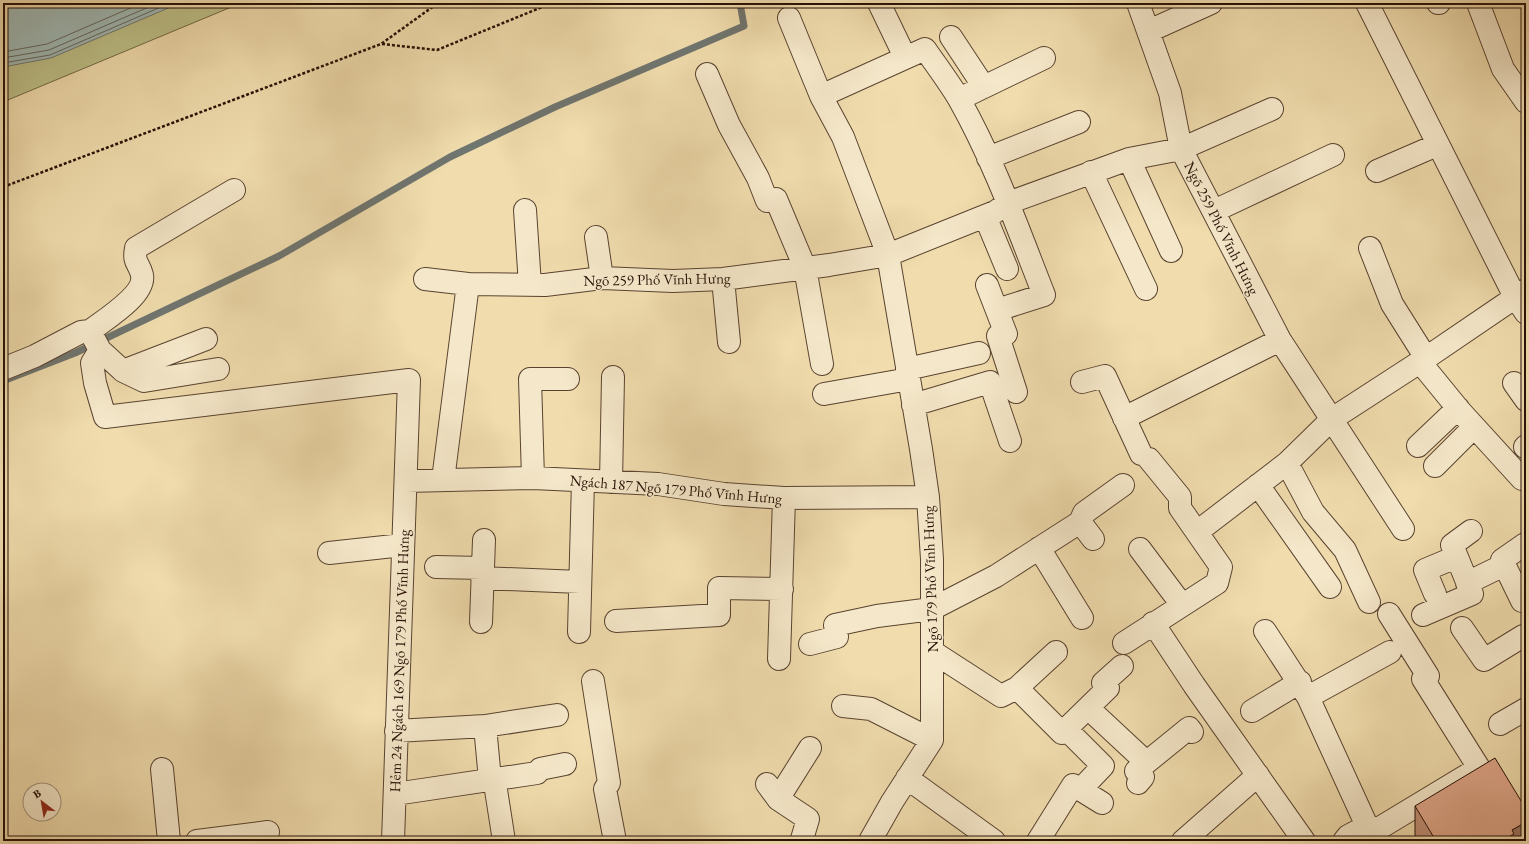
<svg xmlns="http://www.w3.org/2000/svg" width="1529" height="844" font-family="'EB Garamond',serif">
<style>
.green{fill:#bdbf87;stroke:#726846}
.water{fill:#9fb9b5;stroke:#6f756f}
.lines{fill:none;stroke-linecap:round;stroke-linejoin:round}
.shore{stroke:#63645e;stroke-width:1}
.stream{stroke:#6f756f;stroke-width:7}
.minor-casing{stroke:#594330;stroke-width:24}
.path{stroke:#271006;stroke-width:2.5;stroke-dasharray:3 2;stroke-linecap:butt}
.minor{stroke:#f5e8ca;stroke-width:22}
.wall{fill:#bf8e75;stroke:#271006}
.shaded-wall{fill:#9b745f;stroke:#271006}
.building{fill:#dea588;stroke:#271006}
.labels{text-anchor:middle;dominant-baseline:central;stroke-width:3;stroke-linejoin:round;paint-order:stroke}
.street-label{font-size:15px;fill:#271006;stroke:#f5e8ca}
</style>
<rect width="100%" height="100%" fill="#f0dcad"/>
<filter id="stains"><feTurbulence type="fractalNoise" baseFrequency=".005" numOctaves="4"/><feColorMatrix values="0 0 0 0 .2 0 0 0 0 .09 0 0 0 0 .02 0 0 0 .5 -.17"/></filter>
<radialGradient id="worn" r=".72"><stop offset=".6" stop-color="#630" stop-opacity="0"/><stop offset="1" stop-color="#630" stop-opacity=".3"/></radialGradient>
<path class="green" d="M3 3H241L3 102Z"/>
<path class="water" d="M3 3H180L51 58 3 67Z"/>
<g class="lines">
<path class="shore" d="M3 52 47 44 142 3
M3 58 49 50 158 3
M3 63 50 55 170 3"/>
<path class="stream" d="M3 381 75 353 279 256 450 157 555 107 744 26 740 3"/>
<defs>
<path id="minor" d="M879 3 905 57
M1138 3 1170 93 1181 149 1272 109
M1367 3 1515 297 1526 313
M1438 3H1439
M1478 3 1503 69 1526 102
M789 18 821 96
M1149 31 1211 3
M951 37 984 87
M707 74 729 125 758 178 767 201 776 199 805 268 822 364
M959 99 1044 58
M988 158 1079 122
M1129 159 1171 251
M1377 171 1437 145
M1091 172 1146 289
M525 210 530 285
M1214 211 1333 155
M985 216 1007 269
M596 237 602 278
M1370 248 1392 304 1426 358
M425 279 468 284 545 285 602 278 673 281 723 279 829 265 888 255 995 212 1008 203 1129 159 1181 149 1280 340 1403 529
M723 279 729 342
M987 285 1006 334 998 336 1016 392
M93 337 100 350 123 371 206 339
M100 350 92 363 95 383 105 417 409 380 393 841
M1420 362 1460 411 1522 479
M3 369 35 356 81 332 90 331C104 320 146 295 142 275 139 262 133 264 136 248L234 190
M907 369 979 353
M123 371 144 381 218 369
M1082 382 1105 376 1141 454
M1514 383 1526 400
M824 394 909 379
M913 405 990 382 1010 441
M1124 418 1280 340
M1418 446 1458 408
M1525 447 1526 446
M1287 463 1313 512 1345 550 1369 602
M1435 466 1474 427
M533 478 530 379H568
M443 480 468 284
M406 481 533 478 658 484 724 494 784 498 928 497
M611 482 613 377
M1258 485 1330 587
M1080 522 1093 539
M1197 532 1287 463 1332 419 1426 358 1526 290
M1525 544 1502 560 1522 601 1526 599
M1039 548 1082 618
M1140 549 1182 605
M329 553 403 545
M436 567 482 568
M482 578 580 582
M1467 583 1504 565
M1435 594 1425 570 1456 557
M1423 615 1472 594 1452 545 1471 531
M616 621 719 615V588L782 589
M481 622 484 540
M1153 623 1194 685 1304 841
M1462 628 1484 660 1523 636 1526 640
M1265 631 1308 697 1367 826
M579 632 583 481
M1124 643 1217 583 1221 567 1180 508V497L1149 459
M810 644 837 637 835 625 877 616 932 609 996 576 1080 522 1084 513 1123 485
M933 652 1001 696 1017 688 1062 733 1108 688 1103 683 1122 666
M779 659 784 498
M593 681 609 783 605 789 615 841
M1017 688 1056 652
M1308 697 1390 652
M843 706 871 709 932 740
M1088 708 1146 762
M1252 711 1300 682
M1500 724 1526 709
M485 726 489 769 496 790 504 841
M1066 729 1103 766 1081 789
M396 731 485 726 557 715
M162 769 169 841
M907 778 994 841
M1138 783 1143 777 1136 771 1189 728 1192 732
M767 784 778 799 808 819 802 839
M395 794 537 773 540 769 565 764
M778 799 810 748
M197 841 268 832
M870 841 892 802 932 740V559L928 497 921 449 888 255 843 137 821 96 925 49C936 65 949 82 959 99 994 161 1018 229 1044 295L997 310
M1038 841 1073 785 1102 803
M1183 841 1258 775
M1344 841 1348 836 1367 826 1378 829 1479 768 1423 679 1428 676 1389 614"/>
</defs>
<use href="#minor" class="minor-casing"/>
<path class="path" d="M382 44 437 50 552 3
M3 187 381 44 438 3"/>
<use href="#minor" class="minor"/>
</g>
<path class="wall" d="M1415 806 1526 841H1419L1415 835Z"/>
<path class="shaded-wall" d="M1526 822V841H1503V840L1512 830Z"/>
<path class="building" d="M1495 758 1526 809V822L1512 830 1514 834 1503 840 1504 841H1436L1415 806Z"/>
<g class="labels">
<g class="street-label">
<text transform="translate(1222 228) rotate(63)">Ngõ 259 Phố Vĩnh Hưng</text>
<text transform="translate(657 279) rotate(-1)">Ngõ 259 Phố Vĩnh Hưng</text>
<text transform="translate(676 489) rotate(5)">Ngách 187 Ngõ 179 Phố Vĩnh Hưng</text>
<text transform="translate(930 579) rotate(-92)">Ngõ 179 Phố Vĩnh Hưng</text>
<text transform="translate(399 661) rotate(-88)">Hẻm 24 Ngách 169 Ngõ 179 Phố Vĩnh Hưng</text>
</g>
</g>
<rect width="1529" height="844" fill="none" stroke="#f0dcad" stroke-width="16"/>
<rect x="4" y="4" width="1521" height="836" fill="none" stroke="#271006" stroke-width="2"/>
<rect x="8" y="8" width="1513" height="828" fill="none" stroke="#271006"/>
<g transform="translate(42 802) rotate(329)"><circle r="19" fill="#f5e8ca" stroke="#a3927c"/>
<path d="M0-3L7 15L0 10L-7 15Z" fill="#8f2418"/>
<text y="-6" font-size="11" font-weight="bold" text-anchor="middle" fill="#271006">B</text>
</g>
<rect width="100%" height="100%" filter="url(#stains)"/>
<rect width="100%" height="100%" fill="url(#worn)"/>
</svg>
